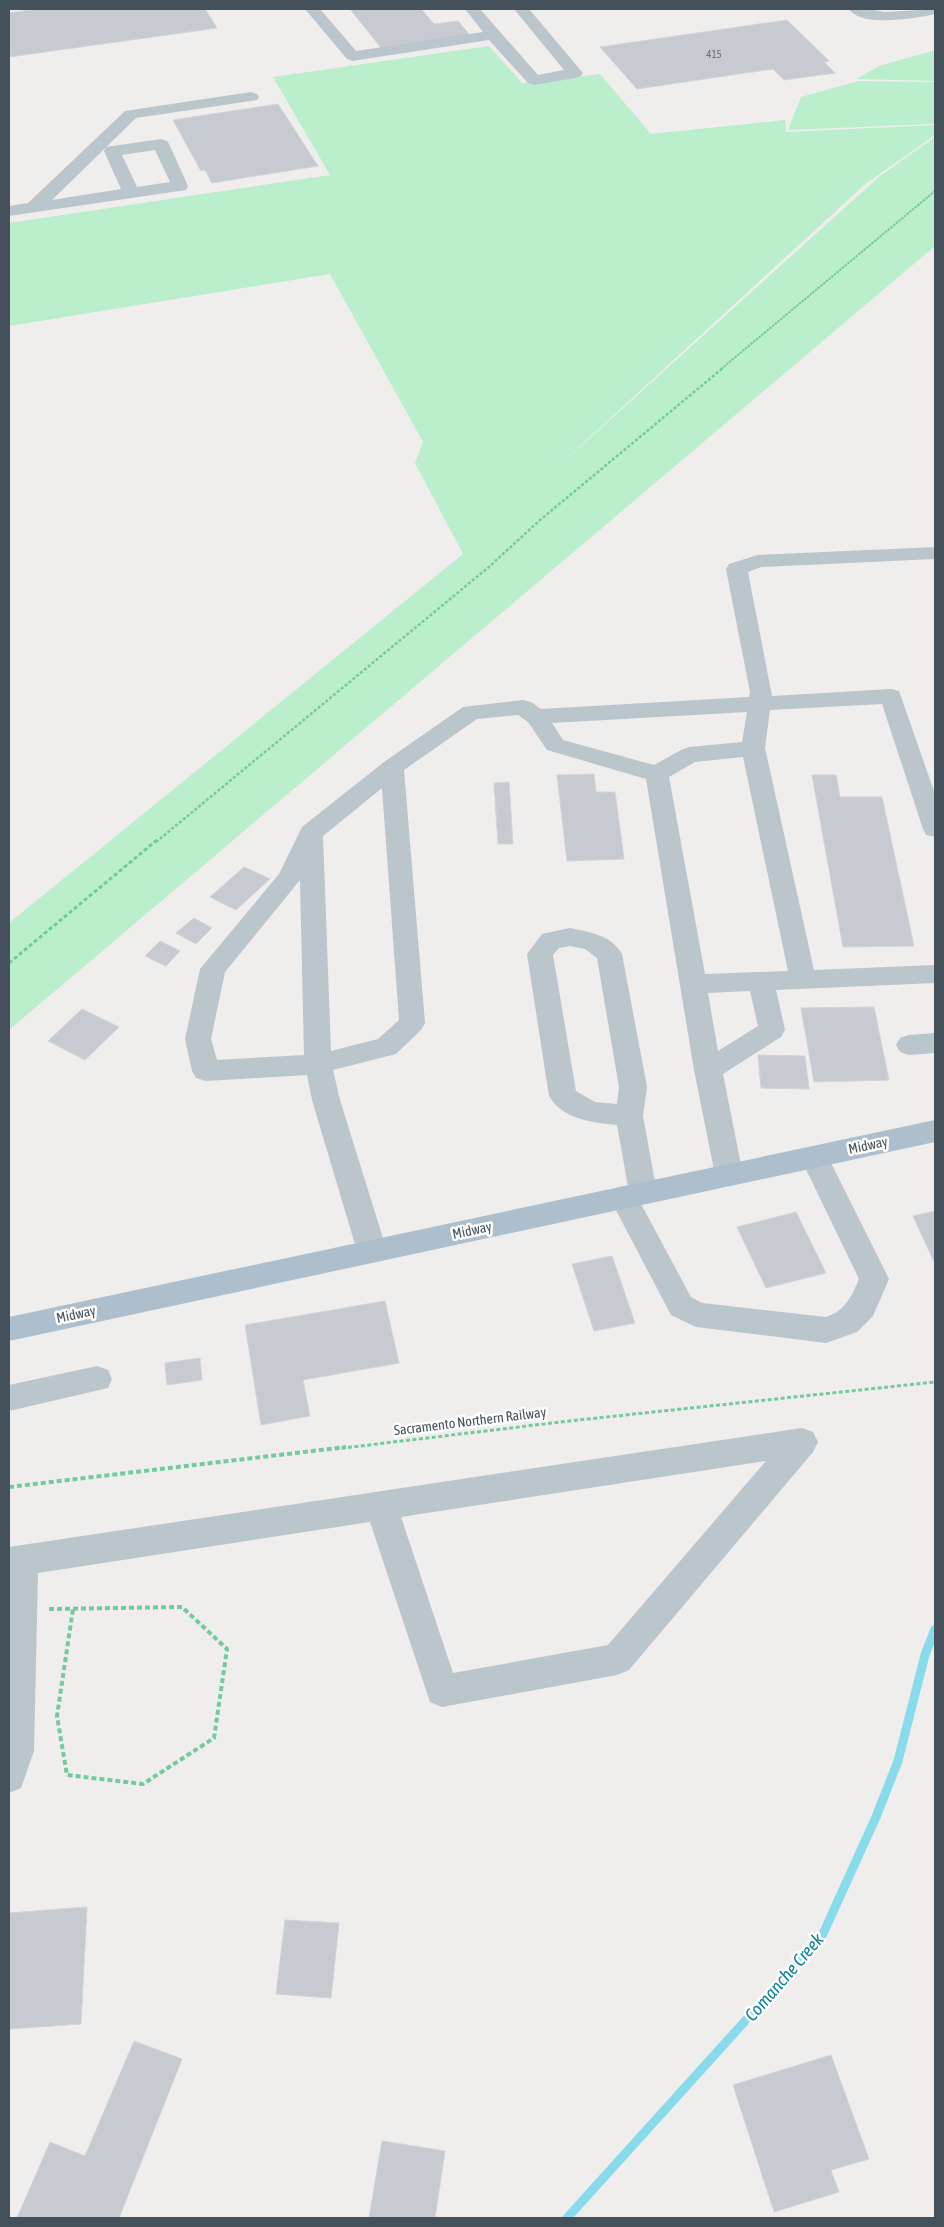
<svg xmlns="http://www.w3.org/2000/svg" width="944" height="2227" font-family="'Asap Condensed',sans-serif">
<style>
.green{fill:#bec}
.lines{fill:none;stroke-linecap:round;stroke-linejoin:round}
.stream{stroke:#88dbeb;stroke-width:9}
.building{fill:#c7cad0;stroke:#d1d4d9}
.path-far3{stroke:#73cb9b;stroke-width:2;stroke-dasharray:2.5 1;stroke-linecap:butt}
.path-far2{stroke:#73cb9b;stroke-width:2.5;stroke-dasharray:3 2;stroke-linecap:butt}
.path-far1{stroke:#73cb9b;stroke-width:3;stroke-dasharray:4 2.5;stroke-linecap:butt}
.path{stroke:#73cb9b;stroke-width:4;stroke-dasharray:5 3;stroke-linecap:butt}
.minor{fill:#bbc5cc;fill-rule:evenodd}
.major{fill:#adbecc;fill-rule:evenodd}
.labels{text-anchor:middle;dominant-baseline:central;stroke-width:5;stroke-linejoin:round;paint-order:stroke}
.number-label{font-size:11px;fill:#666f78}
.street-label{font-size:14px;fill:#45515a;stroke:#fff}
.near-water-label{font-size:18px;font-style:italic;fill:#0d8196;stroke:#fff}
</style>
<rect width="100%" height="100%" fill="#f0eded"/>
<path class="green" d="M489 46 522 83 600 74 651 134 785 120 786 132 935 125V135L864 185 540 483 880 176 935 137V246L9 1030V923L463 554 415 463 423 442 330 274 9 326V223L330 175 273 77Z
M935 50V81L856 79 879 66Z
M858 81 935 82V124L788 130 801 97Z"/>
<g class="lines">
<path class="stream" d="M567 2218 822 1936 876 1817 898 1761 925 1655 935 1629"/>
</g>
<path class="building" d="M37 9H205L217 28 9 57V13Z
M350 9H421L434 24 458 21 470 35 382 49Z
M787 20 829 61 824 62 835 73 784 80 773 69 637 89 600 47Z
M278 104 318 166 212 183 205 170 201 171 173 120Z
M594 774 596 792H615L624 859 567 861 557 775Z
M812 775H836L840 797H882L914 946 843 947Z
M509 782 513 844H498L494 783Z
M244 867 270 879 236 910 210 897Z
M194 918 212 928 196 944 176 933Z
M160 941 180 951 166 966 145 956Z
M874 1007 889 1080 814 1082 801 1008Z
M82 1009 119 1027 85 1060 48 1041Z
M758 1055 805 1056 809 1089 761 1088Z
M935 1211V1264L913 1216Z
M796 1212 826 1273 766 1288 737 1227Z
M612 1256 635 1323 594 1331 572 1264Z
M385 1301 399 1363 303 1380 310 1416 261 1425 245 1325Z
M200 1358 202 1380 167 1385 165 1363Z
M87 1907 81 2024 9 2029V1913Z
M285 1920 339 1923 331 1998 276 1994Z
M134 2041 182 2059 119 2218H17L50 2142 85 2156Z
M831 2055 869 2159 831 2170 839 2192 774 2212 733 2085Z
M382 2141 445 2151 435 2218H369Z"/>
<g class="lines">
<path class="path-far3" d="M721 369 935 191"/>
<path class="path-far2" d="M156 842 490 566 540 520 723 368"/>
<path class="path-far1" d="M9 963 157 840
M335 1449 569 1421 935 1382"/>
<path class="path" d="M9 1487 346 1447
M49 1609 182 1607 227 1649 214 1738 143 1784 67 1775 57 1716 73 1609"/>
<path class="minor" d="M305 9H320L356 51 483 32 465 9H480L538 75 564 70 514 9H529L583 73 581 76 575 78 534 85 528 83 489 40 352 61 347 59Z
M849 9H868L885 12 935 9V14C917 18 860 28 849 9Z
M251 92 257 94 259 97 257 100 136 118 52 200 121 189 104 151 106 147 161 139 167 141 169 144 188 186 186 190 9 216V206L28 203 125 111ZM155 150 170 182 137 187 122 155Z
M935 547V559L761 567 748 572 772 696 891 689 899 691 935 794V837L926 835 923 829 882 704 770 710 765 748 814 970 935 965V983L776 990 785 1030 781 1037 723 1074 743 1175 739 1183 729 1186 719 1183 715 1175 694 1070 646 779 547 750 528 722 518 715 477 719 404 770 425 1023 421 1030 396 1054 333 1070 340 1100 387 1251 382 1259 372 1263 362 1259 357 1251 312 1100 307 1075 206 1081 196 1078 192 1071 185 1039 200 969 279 874 302 827 384 762 463 707 523 700 531 702 541 709 749 697 750 692 726 569 729 564 758 555ZM747 712 742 742 689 747 681 750 654 765 563 740 552 723ZM743 757 788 971 705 974 669 777 695 762ZM382 788 399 1020 378 1039 331 1051 323 836ZM300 880 304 1055 217 1060 211 1039 225 972ZM750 991 758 1026 718 1051 708 993Z
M570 928C590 932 611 935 622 954L647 1087 643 1116 657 1193 653 1201 641 1204 691 1297 702 1303 826 1317C845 1311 852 1296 859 1279L800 1157 804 1149 814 1146 824 1149 889 1279 873 1316 857 1332 826 1343 696 1327 671 1315 609 1197 613 1189 623 1186 628 1187 617 1125C593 1123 562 1119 549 1096L527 954 542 934ZM570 946 585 949 597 958 619 1087 617 1104 595 1102 576 1091 553 955 559 948Z
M935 1033V1053L909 1055 900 1052 896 1045 900 1038 909 1035Z
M97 1366 108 1370 112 1379 108 1388 9 1411V1385Z
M802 1428 813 1432 818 1442 813 1452 629 1670 617 1675 442 1707 430 1702 370 1522 38 1573 34 1751 21 1788 9 1793V1547ZM766 1461 608 1645 453 1673 401 1517Z"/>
<path class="major" d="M935 1120V1142L9 1341V1317Z"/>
</g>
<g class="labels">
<g class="number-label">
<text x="714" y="54">415</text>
</g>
<g class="street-label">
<text transform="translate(868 1145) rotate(-12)">Midway</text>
<text transform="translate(472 1230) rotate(-12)">Midway</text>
<text transform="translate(76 1314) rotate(-12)">Midway</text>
<text transform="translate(470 1421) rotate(-7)">Sacramento Northern Railway</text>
</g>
<g class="near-water-label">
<text transform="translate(784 1977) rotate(-49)">Comanche Creek</text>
</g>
</g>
<rect width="944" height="2227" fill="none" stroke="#45515a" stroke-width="20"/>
</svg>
